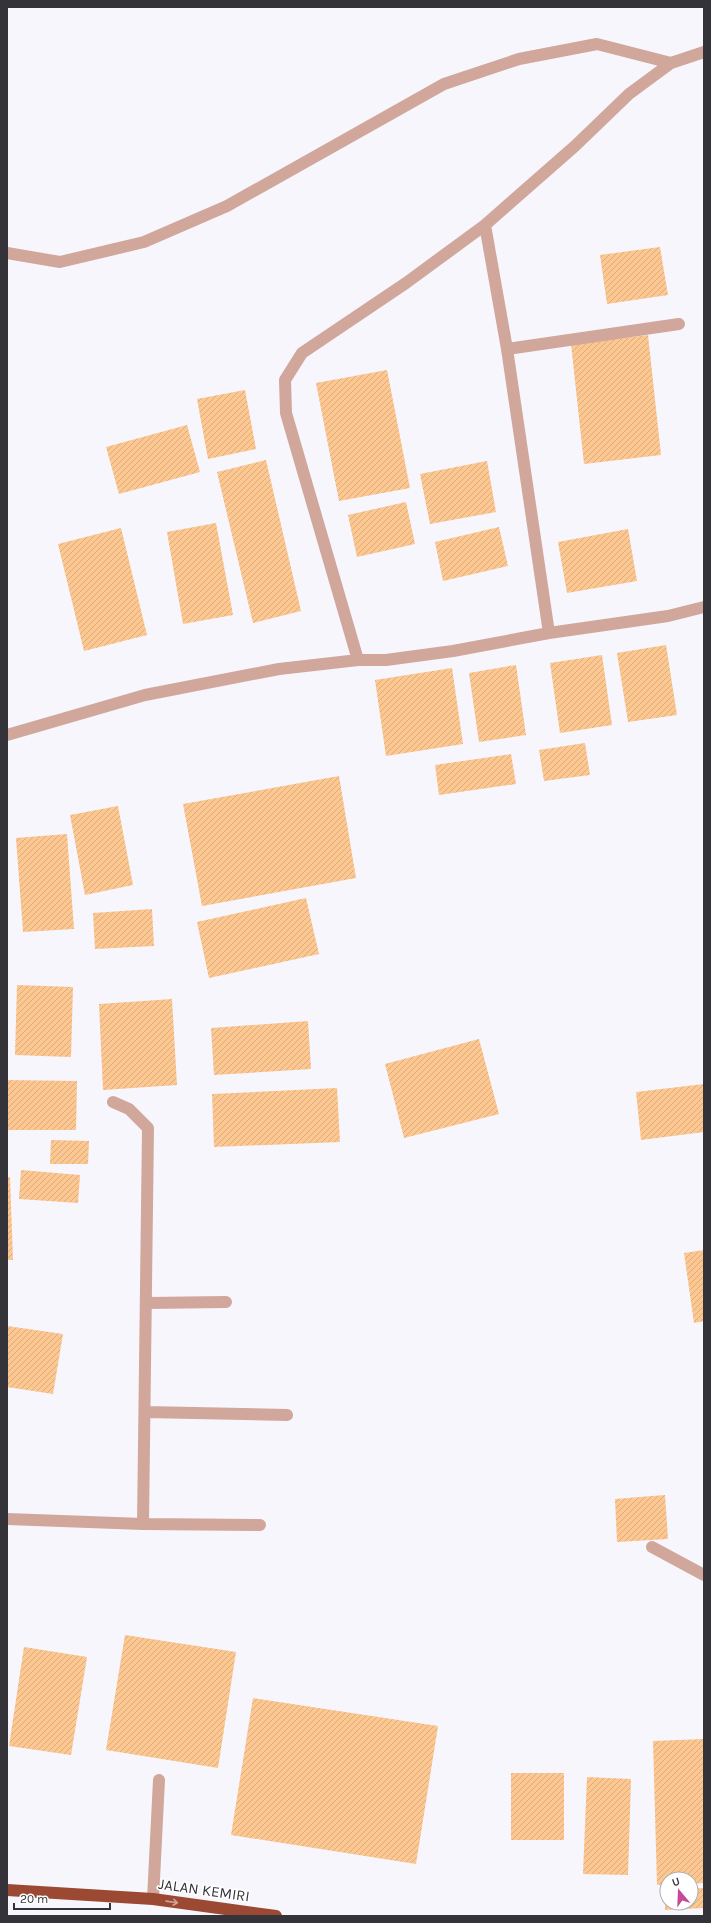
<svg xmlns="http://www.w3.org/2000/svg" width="711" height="1923" font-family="Karla,sans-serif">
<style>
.building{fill:url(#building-hatch)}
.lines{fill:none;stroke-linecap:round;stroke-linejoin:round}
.street{stroke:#d1a79c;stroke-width:12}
.highway{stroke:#9c4933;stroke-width:12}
.oneway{stroke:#cea499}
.labels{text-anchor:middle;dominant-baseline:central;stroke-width:3;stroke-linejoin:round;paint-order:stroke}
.street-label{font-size:15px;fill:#34333a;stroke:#fff}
</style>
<defs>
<pattern id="building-hatch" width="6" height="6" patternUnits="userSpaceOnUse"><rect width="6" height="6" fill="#fcc790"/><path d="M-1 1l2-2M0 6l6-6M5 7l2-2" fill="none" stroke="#d9ab7d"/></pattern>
</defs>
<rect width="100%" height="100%" fill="#f7f6fd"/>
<path class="building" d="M660 247 668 295 607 304 600 255Z
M648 335 661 455 584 464 571 344Z
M387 370 410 488 339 501 316 383Z
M245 390 256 449 208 459 197 399Z
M187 425 200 472 119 494 106 447Z
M266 460 301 611 253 623 217 472Z
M487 461 496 512 430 524 420 474Z
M406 502 415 544 357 557 348 515Z
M216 523 233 615 183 624 167 532Z
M499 527 508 566 443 581 435 542Z
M121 528 147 635 84 651 58 544Z
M628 529 637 581 567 593 558 542Z
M666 645 677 715 628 722 617 653Z
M602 655 612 725 560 733 550 663Z
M516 665 526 735 479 742 469 673Z
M452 668 463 744 386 756 375 680Z
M585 743 590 775 544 781 539 750Z
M511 754 516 784 439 795 435 765Z
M339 776 356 878 202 906 183 804Z
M118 806 133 885 85 895 70 815Z
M67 834 74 929 23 932 16 838Z
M306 898 319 954 209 978 197 922Z
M152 909 154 946 95 949 93 913Z
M17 985 73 987 71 1057 15 1055Z
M172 999 177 1085 103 1090 99 1004Z
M308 1021 311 1069 214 1075 211 1028Z
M479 1039 499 1114 404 1138 385 1064Z
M7 1080 77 1081 76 1130H7Z
M704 1084V1132L641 1140 636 1092Z
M337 1088 340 1142 214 1147 212 1094Z
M51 1140 89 1141 88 1164H50Z
M21 1170 80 1175 78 1203 19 1199Z
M7 1177H10L13 1260H7Z
M704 1250V1321L694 1323 684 1253Z
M7 1326 63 1334 53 1394 7 1387Z
M665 1495 668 1539 617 1542 615 1499Z
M125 1635 236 1652 218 1768 106 1750Z
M24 1647 87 1657 71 1755 9 1746Z
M253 1698 438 1726 416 1864 231 1835Z
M704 1739V1883L691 1884V1879H667V1884L657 1885 653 1741Z
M511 1773H564V1840H511Z
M587 1777 631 1779 628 1875 583 1874Z
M691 1888H704V1908L665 1910V1889H667V1903H691Z"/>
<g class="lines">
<path class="street" d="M485 225 507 349 549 633
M7 253 60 262 144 242 227 206 444 84 519 59 597 44 671 63
M507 349 679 324
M358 660 286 413 285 380 302 353 406 283 485 225 575 146 629 94 671 63 704 52
M7 735 145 695 279 669 358 660H386L453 651 549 633 668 616 704 607
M147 1303 226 1302
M145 1412 287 1415
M7 1519 143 1524 148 1128 129 1109 113 1102
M143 1524 260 1525
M652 1547 704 1575
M153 1899 159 1780"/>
<path class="highway" d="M7 1890 153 1899 276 1916"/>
</g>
<defs><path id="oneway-shaft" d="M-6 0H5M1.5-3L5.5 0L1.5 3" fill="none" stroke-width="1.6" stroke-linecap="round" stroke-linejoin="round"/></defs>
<use class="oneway" href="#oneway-shaft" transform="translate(172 1902) rotate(8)"/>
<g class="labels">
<g class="street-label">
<text transform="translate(204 1890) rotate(8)">JALAN KEMIRI</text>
</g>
</g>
<rect width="711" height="1923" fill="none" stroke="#34333a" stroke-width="16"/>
<g transform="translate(679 1891) rotate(341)"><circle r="19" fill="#ffffff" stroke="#aeadb0"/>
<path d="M0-3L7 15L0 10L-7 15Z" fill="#c54999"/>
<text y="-6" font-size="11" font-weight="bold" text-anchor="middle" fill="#34333a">U</text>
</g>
<path d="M14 1903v6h96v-6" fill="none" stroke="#34333a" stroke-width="2"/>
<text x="20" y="1903" font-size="12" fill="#34333a" stroke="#ffffff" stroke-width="3" paint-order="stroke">20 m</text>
</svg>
